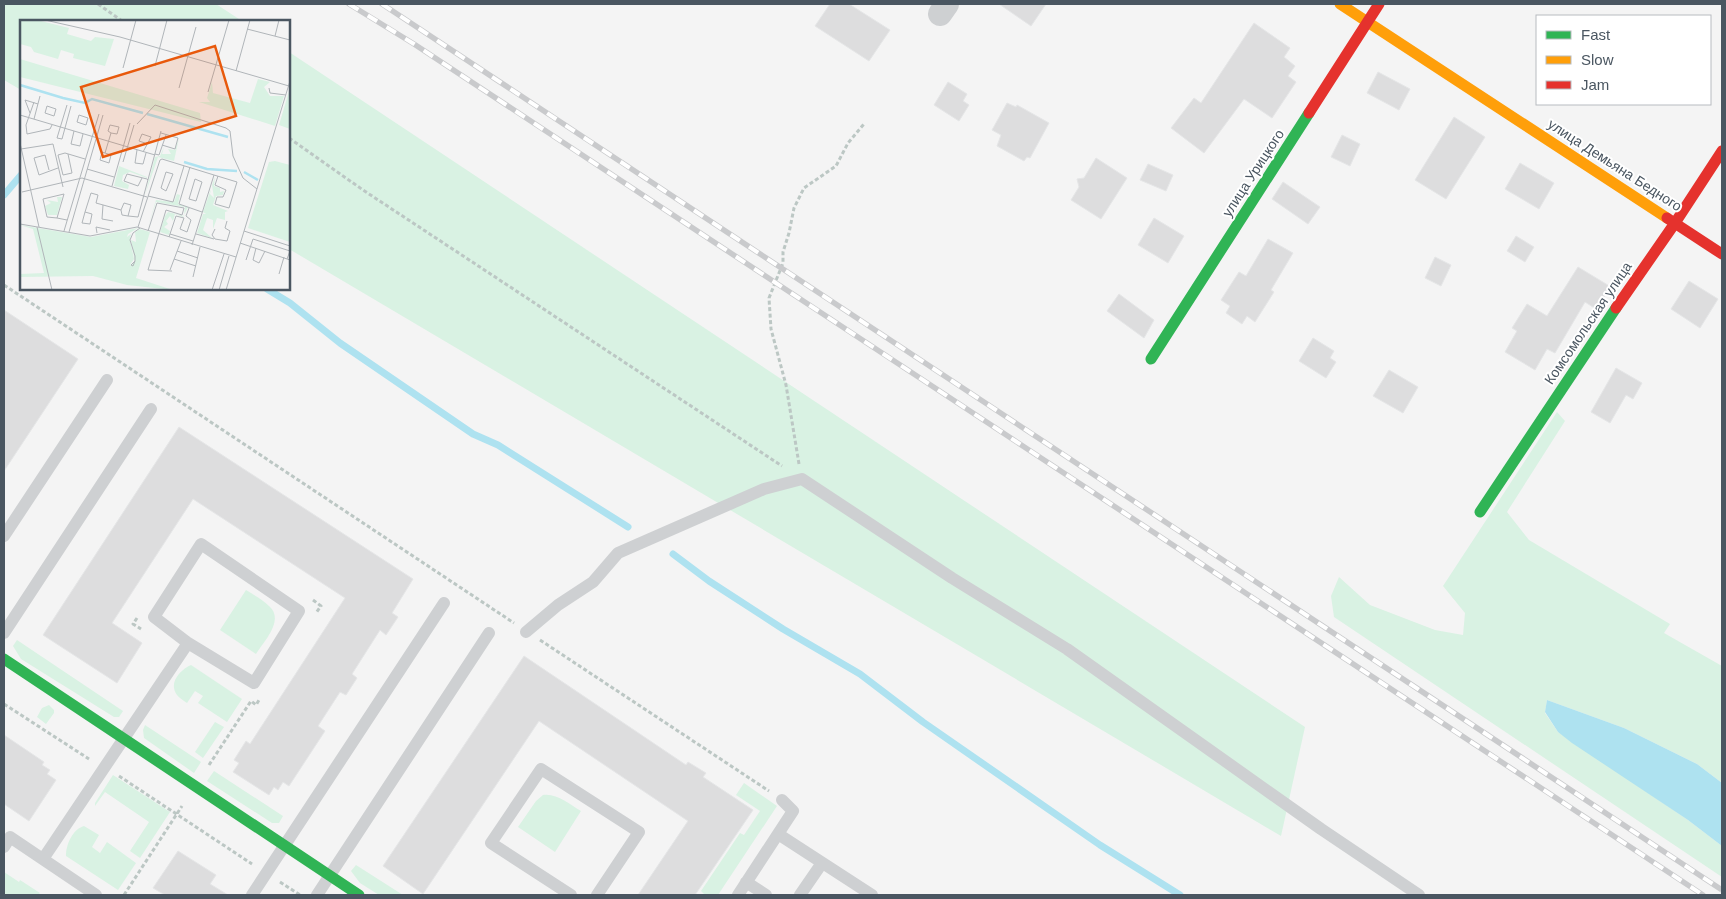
<svg xmlns="http://www.w3.org/2000/svg" width="1726" height="899" font-family="Helvetica,sans-serif">
<style>
.green{fill:#d9f2e3}
.water{fill:#aee2f0}
.lines{fill:none;stroke-linecap:round;stroke-linejoin:round}
.stream{stroke:#aee2f0;stroke-width:7}
.building{fill:#ddddde;stroke:#e5e6e7}
.path{stroke:#bcc7c4;stroke-width:3;stroke-dasharray:4 2.5;stroke-linecap:butt}
.lane{stroke:#ced0d2;stroke-width:12}
.street{stroke:#ced0d2;stroke-width:24}
.fast{stroke:#30b455;stroke-width:11}
.slow{stroke:#ff9f0a;stroke-width:11}
.jam{stroke:#e5322d;stroke-width:11}
.rail-casing{stroke:#c9cacc;stroke-width:5.5}
.rail{stroke:#fff;stroke-width:4;stroke-dasharray:11;stroke-linecap:butt}
.labels{text-anchor:middle;dominant-baseline:central;stroke-width:4;stroke-linejoin:round;paint-order:stroke}
.street-label{font-size:14px;fill:#4a5661;stroke:#fff}
.inset-river{fill:none;stroke:#aee2f0;stroke-width:2.5}
.inset-road{fill:none;stroke:#b0b5b9;stroke-width:1}
.view{fill:#e8590c;fill-opacity:0.15;stroke:#e8590c;stroke-width:2.5}
.inset-edge{fill:none;stroke:#4a5661;stroke-width:2.5}
</style>
<rect width="100%" height="100%" fill="#f4f4f4"/>
<path class="green" d="M4 4H216L242 21H21V90L4 80Z
M289 52 1305 727 1281 836 289 249Z
M1557 412 1565 421 1507 512 1529 540 1670 624 1664 633 1722 666V783L1697 764 1624 728 1547 700 1545 713 1558 732 1688 820 1722 846V877L1334 617 1331 596 1339 577 1370 605 1435 630 1463 635 1465 613 1443 586Z
M246 590C254 595 263 600 269 606 285 620 264 641 256 654L220 630Z
M17 640 123 711 119 717H114L21 659 13 646Z
M191 665 242 699 227 722 198 703 203 696 195 691 187 703C183 700 179 698 177 695 168 683 180 670 191 665Z
M49 705 54 710V713L46 724 37 717 42 708Z
M215 722 224 727 203 758 195 752Z
M145 725 201 762 194 773 144 738 143 730Z
M214 771 283 816 279 823H272L207 781Z
M113 775 170 812 140 858 130 851 149 822 105 792 95 806V803Z
M744 783 777 806 718 895H705L701 891 740 833 744 835 760 811 736 795Z
M543 795C557 793 569 804 581 811L555 852 518 827 536 801Z
M84 826 99 835 92 847 100 853 107 842 136 863 118 890 66 856C66 844 73 829 84 826Z
M356 865 403 895H379L360 883 351 871Z
M4 872 19 882 20 880 40 893 38 895H4Z"/>
<path class="water" d="M1547 700 1624 728 1697 764 1722 783V846L1688 820 1572 743 1558 732 1545 712Z"/>
<g class="lines">
<path class="stream" d="M4 195 21 175
M267 289 290 303 340 343 473 434 498 445 628 527
M673 554 709 581 783 629 860 674 923 722 1100 845 1180 895"/>
</g>
<path class="building" d="M830 4H849L890 30 869 61 815 26Z
M999 4H1046L1031 26Z
M1254 23 1290 48 1284 57 1295 66 1288 76 1296 82 1272 118 1244 99 1204 153 1171 128 1194 98 1201 103Z
M1378 72 1410 89 1399 110 1367 93Z
M948 82 967 94 963 101 969 105 959 121 934 105Z
M1007 103 1016 107 1017 105 1049 123 1030 158 1027 157 1024 161 997 146 1001 135 992 130Z
M1454 117 1485 137 1446 199 1415 180Z
M1342 135 1360 144 1350 166 1331 157Z
M1096 158 1127 178 1101 219 1071 200 1079 187 1077 179 1084 178Z
M1520 163 1554 183 1539 209 1505 189Z
M1148 164 1173 175 1166 191 1140 180Z
M1283 182 1320 207 1308 224 1272 199Z
M1154 218 1184 236 1168 263 1138 245Z
M1516 236 1534 247 1525 262 1507 251Z
M1268 239 1293 253 1271 290 1274 292 1255 322 1247 316 1242 324 1226 313 1230 306 1221 300 1239 272 1246 276Z
M1435 257 1451 265 1441 286 1425 278Z
M1578 267 1611 287 1596 309 1585 302 1555 353 1547 349 1535 370 1505 352 1517 331 1512 328 1527 304 1547 316Z
M1689 281 1718 299 1700 328 1671 309Z
M1119 294 1154 320 1144 338 1107 311Z
M4 310 78 359 4 471Z
M1313 338 1334 351 1330 358 1336 362 1326 378 1299 361Z
M1616 368 1642 383 1633 399 1626 395 1610 423 1591 412Z
M1389 370 1418 387 1403 413 1373 396Z
M179 427 413 579 392 613 398 617 386 635 380 630 352 674 357 678 346 695 340 692 318 726 325 731 289 786 283 782 278 790 274 787 269 795 233 772 239 763 234 760 246 741 250 744 345 598 193 499 112 623 142 643 117 683 43 635Z
M524 656 686 765 688 762 706 773 703 777 753 810 695 895H638L688 821 539 721 423 894 383 866Z
M4 735 44 762 42 765 50 770 47 774 56 780 29 821 4 804Z
M178 851 216 875 210 884 228 895H165L153 888Z"/>
<g class="lines">
<path class="path" d="M98 4 122 21
M289 138 363 190 782 466
M4 285 514 623
M799 464 786 385 771 329 769 298 783 263V252L789 233 794 208 804 188 836 166 848 143 864 124
M313 600 321 606 316 613
M137 618 133 624 141 629
M540 640 769 791
M4 704 89 759
M209 765 251 701 256 705 259 700
M119 776 252 864
M280 882 300 895
M124 895 182 806"/>
<path class="lane" d="M4 536 107 380
M526 632 558 605 593 582 618 553 764 489 802 479 952 578 1067 649 1321 829 1419 895
M4 633 151 409
M778 834 872 895
M4 847 10 837 96 895
M43 859 188 643 154 617 201 544 299 611 254 683 188 643
M746 882 766 895
M252 895 444 603
M317 895 489 633
M571 895 491 843 541 769 639 832 597 895
M738 895 793 811 782 800
M800 895 822 863"/>
<path class="street" d="M940 14 947 4"/>
<path class="fast" d="M1151 359 1309 113
M1480 512 1616 308
M4 659 359 895"/>
<path class="slow" d="M1340 4 1667 218"/>
<path class="jam" d="M1309 113 1379 4
M1667 218 1722 254
M1616 308 1675 223 1722 151"/>
<defs>
<path id="rail" d="M349 4 414 44 1703 895
M382 4 1722 890"/>
</defs>
<use href="#rail" class="rail-casing"/>
<use href="#rail" class="rail"/>
</g>
<g class="labels">
<g class="street-label">
<text transform="translate(1615 165) rotate(33)">улица Демьяна Бедного</text>
<text transform="translate(1253 173) rotate(-57)">улица Урицкого</text>
<text transform="translate(1588 323) rotate(-56)">Комсомольская улица</text>
</g>
</g>
<g transform="translate(20 20)">
<rect width="270" height="270" fill="#f4f4f4"/>
<path d="M0 0H17L49 8 47 14 71 21 75 17 94 19 85 46 53 38 54 34 41 30 38 39 14 32 11 27 0 24ZM0 39 180 93 181 102 0 57ZM238 59 250 62 244 67 250 76H264L255 106 179 82H190L187 78 192 62 193 73 230 83ZM270 68V109L259 105ZM159 118 154 141 138 137 125 175 135 137 140 136 144 127 142 134H151L148 129 155 130ZM255 141 270 145V222L228 208 249 142ZM99 146 127 157V158L110 152 103 155 102 161 109 165 108 169 94 166ZM195 157 194 166 200 168V172L204 171 203 175 196 176 193 185 208 191 205 192V200L197 198 193 209V200L187 198 183 210 192 218 177 213 183 194H186L183 192 191 169 190 174 194 178 192 165ZM157 174 160 175 158 184 168 187 163 197 155 194 153 201 150 196 146 201 148 204 144 207 150 211 149 215 140 212 145 196 148 192 164 196 165 187 136 182 128 207 136 180 154 182ZM37 177H42L37 195H28L25 186 31 183 27 180 38 182ZM0 205 71 217 118 208 108 214 107 217 111 214 110 220 114 239 110 245 115 242 111 220 116 222 115 212 120 209 130 212 116 258 153 270 107 265 73 256 0 257V254L24 253 13 209Z" fill="#d9f2e3"/>
<path class="inset-river" d="M0 65 43 78 65 83 72 79 123 93M127 94 208 117M164 142 187 149 217 151M224 152 238 160"/>
<path class="inset-road" d="M25 0 100 17 269 66M227 9 270 20M255 16 259 0M135 46 147 0M103 48 116 0M216 51 230 0M159 68 176 7M249 68 250 73 266 75M188 72 209 0M14 82 6 105 7 114 30 109 32 105M47 85 37 118 42 119 51 86M27 86 36 89 34 96 25 93ZM10 93 5 80 18 84M0 95 135 135M59 95 68 98 66 105 57 102ZM14 99 20 76M117 104 135 85 206 108 210 111 213 136 223 158 237 169M54 111 51 124 60 126 63 114M141 113 158 118 155 129 142 125M0 123 19 207M1 129 33 124 43 167M117 130 115 143 123 144 126 133M123 132 131 117 122 114 119 121 125 123M85 133 82 132 80 140 89 143 91 135 85 133 91 113 88 111 90 105 99 107 97 114 91 113M135 134 139 135 146 115M38 135 43 155 52 153 48 134M38 135 45 133 65 139M103 142 114 105M170 147 159 184 182 192M67 149 94 157M29 150 25 135 14 138 19 155 38 148M146 152 153 154 146 171 141 168ZM122 158 118 166 104 161 107 154 127 159 128 160M175 159 182 162 176 181 169 179ZM92 166 110 103M2 172 62 158 127 177M128 176 153 182 164 146M83 185 82 199 93 201M65 192 62 203 70 204 72 194 65 192 71 173 78 175 76 183 94 188 101 190 104 183 111 185 108 196 102 195 101 190M108 196 118 197 141 111M37 198 27 197 23 179 44 174 37 198 47 200M0 204 70 216 117 207 216 237M17 207 32 270M118 207 140 140 142 139 194 155 217 162 209 188 195 184 197 177H203L206 170 195 165 198 156M195 209 192 215 195 219 207 221 210 211 205 208 207 201M44 211 79 94M128 211 137 183 164 188 162 195 146 190 128 250 152 251M224 211 270 226M49 212 83 95M77 213 76 207 90 210M150 214 173 221M176 214 194 219M149 217 156 196 164 198 160 209 167 212 171 200 166 196 169 188M220 223 270 240M172 225 194 155M236 228 233 240 239 243 245 231M157 231 178 238M154 239 176 246M226 240 233 219 270 231 267 239M115 241 111 245 113 246 115 241V236L110 220 113 213 120 208M150 250 161 221M259 254 264 237M173 257 180 227M192 270 204 234M199 270 209 236M206 270 270 61"/>
<path class="view" d="M195 26 216 96 83 137 61 67Z"/>
<rect width="270" height="270" class="inset-edge"/>
</g>
<rect width="1726" height="899" fill="none" stroke="#4a5661" stroke-width="10"/>
<rect x="1536" y="15" width="175" height="90" fill="#ffffff" stroke="#b7bbc0"/>
<rect x="1546" y="31" width="25" height="8" fill="#30b455" stroke="#b7bbc0"/>
<text x="1581" y="40" font-size="15" fill="#4a5661">Fast</text>
<rect x="1546" y="56" width="25" height="8" fill="#ff9f0a" stroke="#b7bbc0"/>
<text x="1581" y="65" font-size="15" fill="#4a5661">Slow</text>
<rect x="1546" y="81" width="25" height="8" fill="#e5322d" stroke="#b7bbc0"/>
<text x="1581" y="90" font-size="15" fill="#4a5661">Jam</text>
</svg>
